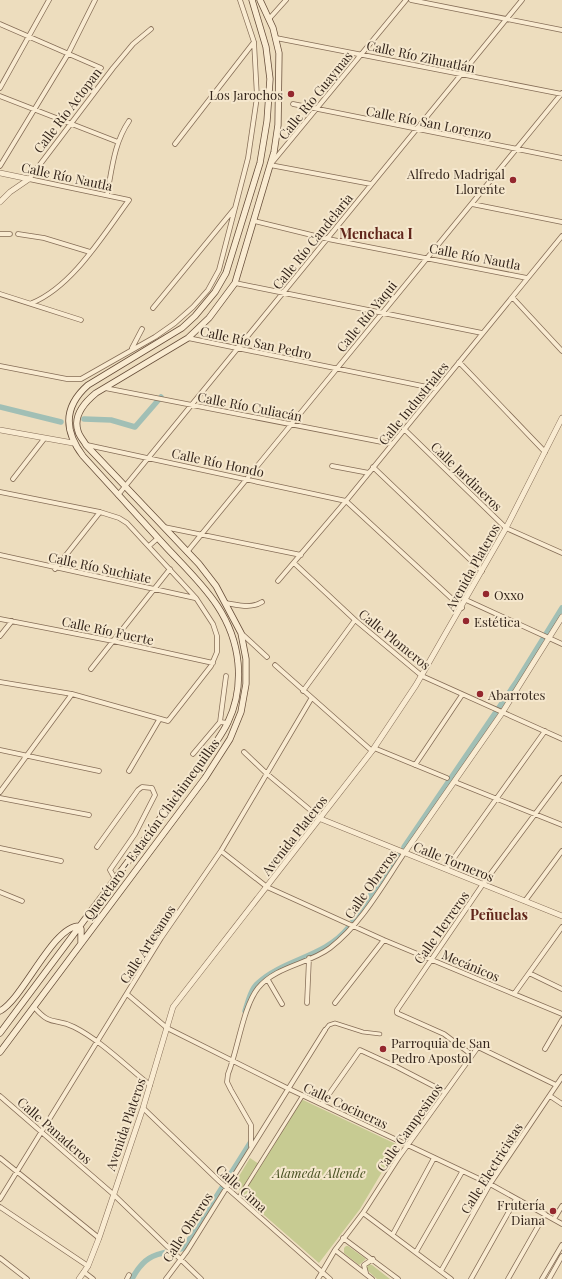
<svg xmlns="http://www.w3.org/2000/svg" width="562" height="1279" font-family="'Playfair Display',serif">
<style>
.green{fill:#c7cb92}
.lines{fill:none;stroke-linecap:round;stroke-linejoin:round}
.canal{stroke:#a1bfb5;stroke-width:5.5}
.pedestrian-casing{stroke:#856d57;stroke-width:4.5}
.minor-casing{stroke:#856d57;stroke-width:5.5}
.tertiary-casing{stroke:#856d57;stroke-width:6}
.secondary-casing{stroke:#674e3a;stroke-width:7}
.pedestrian{stroke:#f9ebd1;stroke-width:3}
.minor{stroke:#f9ebd1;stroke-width:4}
.tertiary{stroke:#f9ebd1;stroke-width:5}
.secondary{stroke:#f9ebd1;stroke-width:5.5}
.poi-dot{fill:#94272e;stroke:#f5e7cd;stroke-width:1.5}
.labels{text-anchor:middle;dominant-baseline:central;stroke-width:4;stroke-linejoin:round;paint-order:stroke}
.street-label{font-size:13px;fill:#35261c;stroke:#f5e7cd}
.poi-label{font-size:13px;fill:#35261c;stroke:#f5e7cd;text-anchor:start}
.park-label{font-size:13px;font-style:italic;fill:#485122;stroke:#f5e7cd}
.neighbourhood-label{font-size:14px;font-weight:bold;fill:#61261b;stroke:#f5e7cd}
</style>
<rect width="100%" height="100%" fill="#edddbe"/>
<path class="green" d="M301 1099 398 1145 360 1209 319 1263 241 1195 242 1192 233 1186 250 1158 259 1164Z
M346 1246H348L366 1259 359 1265 344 1253V1248Z
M369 1264 372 1265 390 1279H377L366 1269V1265Z"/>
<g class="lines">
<path class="canal" d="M0 407 61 422
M84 419 111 420 135 427 161 397
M404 847 517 681 562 608
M353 920 398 856
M245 1011C248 1002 251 989 258 983 284 959 325 957 348 928
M132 1279C146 1252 158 1255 184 1248L252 1140"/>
<defs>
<path id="pedestrian" d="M325 1030 329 1025 335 1023 363 1032 380 1034
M239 1197 303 1095"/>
<path id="minor" d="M411 0 562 30
M269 19 286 0
M0 24 101 68
M276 38 562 94
M0 88 49 0
M0 96 118 142
M293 104 562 158
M175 144 254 42
M0 166 68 54 95 0
M371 184 270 165 406 0
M107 195C112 169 114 143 129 121
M472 204 562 222
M254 221 328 239 527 278
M0 234H10
M18 234 44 238 90 252
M235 283 482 333
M0 294 81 320
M513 298 562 351
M32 303C73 286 103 235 129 200L29 179 113 68 133 44 151 29
M153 308 235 208
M188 338 437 389
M132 348 142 329
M459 362 545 452
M0 366 67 379H81L155 337 175 323 193 307 208 290 219 270 248 158 257 97 254 42 240 0
M105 388 392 444
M404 429 506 528 562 553
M87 445 346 501
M332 466 369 473
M373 467 482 571
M13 479 44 439
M0 492 100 512 119 518 127 523 196 598 213 624 217 636V652L211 666 168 721 72 694 0 682
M118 495 522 0
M346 501 462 608
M164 527 301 555
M149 546 158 538
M187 552 562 93
M0 555 195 598
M294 563 355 620 422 676 562 739
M55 569 100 512
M278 581 346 501 562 236
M466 600 562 644
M226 603C238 605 251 609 262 602
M0 619 113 641 213 663
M241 633 267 657
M0 636 12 621
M275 665 372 751
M91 669 170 569
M226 676 220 722 228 723
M303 691 355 620
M374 748 447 778
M0 750 99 771
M244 752 266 773 321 819
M193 754 220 722
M415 765 462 695
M129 771 159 720
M455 782 562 825
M0 792 72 694
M0 798 89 815
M97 847 138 790 142 787 152 788 155 795 135 834 110 870 115 879
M0 848 61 861
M221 851 267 887 384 940 562 1014
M446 869 545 731
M0 892 22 901
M525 901 562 851
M529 973 562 989
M268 980 282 1004
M127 994 167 1028 287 1088 490 1184 562 1224
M514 994 562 927
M307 1003 309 958
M335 1003 384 940
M34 1007C52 1028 55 1017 74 1027 100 1040 126 1066 150 1085
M545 1049 562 1020
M472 1055 444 1034 399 1014 397 1013V1010L483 884 562 778
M0 1096 113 1194 201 1279
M550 1096 562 1104
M322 1104 360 1050 397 1067 445 1092
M143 1108 219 1181 330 1279
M251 1146V1125L231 1090 227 1082 228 1074C238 1049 243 1007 258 988 276 966 309 964 330 948 362 923 382 886 405 852
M0 1158 99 1238
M0 1199 161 938 221 851 311 699
M0 1207 88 1266
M363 1213 451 1279
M554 1219 562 1206
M393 1234 434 1158
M343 1238 398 1279
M335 1250 372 1279
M416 1252 462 1172
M0 1258 27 1279
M441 1271 490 1184 562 1077
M84 1272 93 1279
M366 1273 364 1265 373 1259
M127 1279 129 1275
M166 1279 187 1251 325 1030
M318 1279 335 1250 363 1213 399 1157 478 1047 556 1085
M471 1279 516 1199
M508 1279 545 1214
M542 1279 562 1245
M549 1279 562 1256"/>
<path id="tertiary" d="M0 173 29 179
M0 202 10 192 29 179
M0 430 73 443
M321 819 562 916
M405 852 502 713 562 617
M79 1279 88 1266 99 1238 143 1108 173 1007 372 751 416 685 506 528 562 418"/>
<path id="secondary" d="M79 926 81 929V943
M0 1011C23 999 53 926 79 926
M0 1033 209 753C215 743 223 733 228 722 237 703 240 684 238 663 233 612 200 583 167 548 139 517 111 487 83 456 64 431 63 407 88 385L182 328 195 316 215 292 226 273 260 163 267 121 270 79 266 47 252 0
M0 1052 205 778 230 739 241 712 246 684V659L241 633 216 586 199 564 86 445C84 441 79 436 78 431 73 416 85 402 96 393L188 338 209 318 235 283 274 152 278 125 279 53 273 28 260 0"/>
</defs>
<use href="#pedestrian" class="pedestrian-casing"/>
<use href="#minor" class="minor-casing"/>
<use href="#tertiary" class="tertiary-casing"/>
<use href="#secondary" class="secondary-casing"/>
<use href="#pedestrian" class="pedestrian"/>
<use href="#minor" class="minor"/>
<use href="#tertiary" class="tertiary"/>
<use href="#secondary" class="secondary"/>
</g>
<g class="poi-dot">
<circle cx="291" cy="94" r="4"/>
<circle cx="513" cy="180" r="4"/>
<circle cx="486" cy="594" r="4"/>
<circle cx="466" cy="621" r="4"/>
<circle cx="480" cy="694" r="4"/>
<circle cx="383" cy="1049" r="4"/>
<circle cx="553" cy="1211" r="4"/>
</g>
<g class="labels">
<g class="street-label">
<text transform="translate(421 56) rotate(12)">Calle Río Zihuatlán</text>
<text transform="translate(315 95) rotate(-51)">Calle Río Guaymas</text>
<text transform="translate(67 110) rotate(-53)">Calle Río Actopan</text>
<text transform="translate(429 122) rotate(11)">Calle Río San Lorenzo</text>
<text transform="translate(67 176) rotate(12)">Calle Río Nautla</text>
<text transform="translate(312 241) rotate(-51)">Calle Río Candelaria</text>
<text transform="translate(475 256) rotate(11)">Calle Río Nautla</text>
<text transform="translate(366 316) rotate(-51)">Calle Río Yaqui</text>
<text transform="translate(256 342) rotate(12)">Calle Río San Pedro</text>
<text transform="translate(413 403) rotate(-51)">Calle Industriales</text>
<text transform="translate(250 406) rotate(11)">Calle Río Culiacán</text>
<text transform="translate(218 462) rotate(12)">Calle Río Hondo</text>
<text transform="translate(467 476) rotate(44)">Calle Jardineros</text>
<text transform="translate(100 567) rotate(12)">Calle Río Suchiate</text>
<text transform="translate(472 567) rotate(-61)">Avenida Plateros</text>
<text transform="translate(108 630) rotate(12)">Calle Río Fuerte</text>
<text transform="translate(395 639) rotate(39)">Calle Plomeros</text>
<text transform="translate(151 829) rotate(-54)">Querétaro - Estación Chichimequillas</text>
<text transform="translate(294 835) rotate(-52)">Avenida Plateros</text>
<text transform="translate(454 861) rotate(22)">Calle Torneros</text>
<text transform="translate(370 884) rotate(-55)">Calle Obreros</text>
<text transform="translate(441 927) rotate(-55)">Calle Herreros</text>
<text transform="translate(147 944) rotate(-57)">Calle Artesanos</text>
<text transform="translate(471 965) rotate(23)">Mecánicos</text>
<text transform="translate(346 1105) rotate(25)">Calle Cocineras</text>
<text transform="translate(125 1124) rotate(-71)">Avenida Plateros</text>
<text transform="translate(409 1127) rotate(-55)">Calle Campesinos</text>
<text transform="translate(55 1130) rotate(41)">Calle Panaderos</text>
<text transform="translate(491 1168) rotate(-58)">Calle Electricistas</text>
<text transform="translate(242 1188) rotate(42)">Calle Cima</text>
<text transform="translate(187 1227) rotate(-57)">Calle Obreros</text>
</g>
<g class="poi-label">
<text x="283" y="94" text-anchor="end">Los Jarochos</text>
<text x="505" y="173" text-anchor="end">Alfredo Madrigal<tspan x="505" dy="15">Llorente</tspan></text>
<text x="494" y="594">Oxxo</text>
<text x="474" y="621">Estética</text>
<text x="488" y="694">Abarrotes</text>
<text x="391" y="1042">Parroquia de San<tspan x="391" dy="15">Pedro Apostol</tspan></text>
<text x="545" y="1204" text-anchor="end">Frutería<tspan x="545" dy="15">Diana</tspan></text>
</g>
<g class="park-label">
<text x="319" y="1172">Alameda Allende</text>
</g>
<g class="neighbourhood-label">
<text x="376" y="233">Menchaca I</text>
<text x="499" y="914">Peñuelas</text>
</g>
</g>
</svg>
